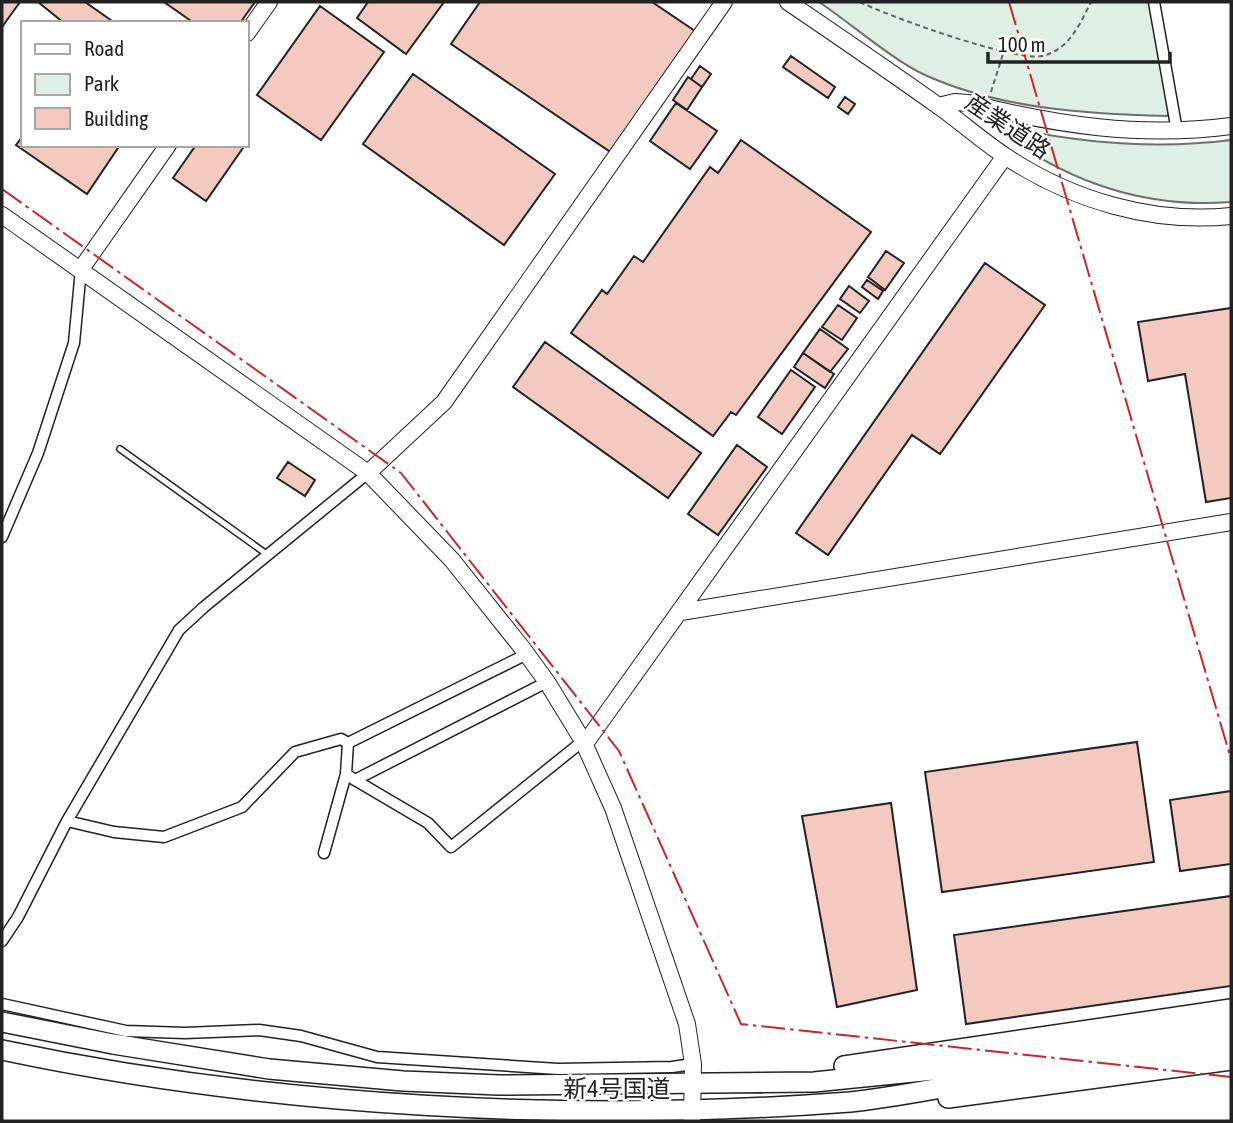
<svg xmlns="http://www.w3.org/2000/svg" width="1233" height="1123" font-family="'Asap Condensed','Noto Sans JP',sans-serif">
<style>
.green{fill:#e0efe3;stroke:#6f6f6f;stroke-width:2}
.building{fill:#f3c9c0;stroke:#222;stroke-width:2}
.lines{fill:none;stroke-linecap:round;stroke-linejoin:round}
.lane-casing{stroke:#222;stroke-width:8}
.street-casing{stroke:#222;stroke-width:13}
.secondary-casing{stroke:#222;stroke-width:18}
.highway-casing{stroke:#222;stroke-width:22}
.path{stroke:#646464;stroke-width:2;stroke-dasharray:5 3.5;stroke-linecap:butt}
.lane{stroke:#fff;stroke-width:5}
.street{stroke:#fff;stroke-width:10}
.secondary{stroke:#fff;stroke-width:16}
.highway{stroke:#fff;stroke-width:19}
.power{stroke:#c62828;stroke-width:2;stroke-dasharray:24 5 3.5 5;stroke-linecap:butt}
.labels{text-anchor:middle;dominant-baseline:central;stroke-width:5;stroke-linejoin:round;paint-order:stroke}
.street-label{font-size:24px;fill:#222;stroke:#fff}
</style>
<rect width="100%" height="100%" fill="#fff"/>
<path class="green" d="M819 2H1156L1176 103 1167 116C1087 114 1000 109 925 75 894 61 849 22 819 2Z
M1002 126C1078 143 1153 150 1231 140V202C1144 209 1068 182 999 131Z"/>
<path class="building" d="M2 2H20L2 27Z
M38 2H85L115 23H64Z
M164 2H255L240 23H194Z
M368 2H444L406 54 357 18Z
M480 2H652L695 31 612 153 451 44Z
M320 6 384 52 321 140 257 95Z
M791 56 835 87 828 98 783 67Z
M700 66 711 74 702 87 691 79Z
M413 74 555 174 504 245 363 144Z
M688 77 702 87 687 110 673 100Z
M845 97 855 104 848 114 838 107Z
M676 103 717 131 690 169 650 141Z
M23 136V145H120L87 194 16 145Z
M741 140 871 232 736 415 731 412 713 436 571 333 602 290 607 294 634 256 643 262 710 167 718 173Z
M196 145H245L206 201 173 178Z
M886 251 904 263 885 290 868 277Z
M985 263 1045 305 940 454 912 435 828 555 796 533Z
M867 280 883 291 878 299 862 287Z
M849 286 869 301 860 313 840 299Z
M838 305 857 318 842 340 822 327Z
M1231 308V498L1206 502 1185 374 1148 381 1138 322Z
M820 329 848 349 830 372 803 353Z
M545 342 701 453 668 498 513 387Z
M803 353 834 374 825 388 794 367Z
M791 370 815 387 782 434 758 417Z
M737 445 767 467 718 535 688 514Z
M288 462 315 480 305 496 277 478Z
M1137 742 1154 862 942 892 925 772Z
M1231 791V864L1180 871 1170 800Z
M891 803 917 990 837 1007 802 816Z
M1231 896V986L966 1024 954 935Z"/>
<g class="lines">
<defs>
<path id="lane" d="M120 449 268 555"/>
<path id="street" d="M1154 2 1177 131
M2 537 38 453 74 343 81 269
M348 743 527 654
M355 780 428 823 451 847 583 741
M67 821 114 832 164 837 242 807 295 752 341 739 348 743 346 774 355 780 547 682
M324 853 346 774
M2 941 18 917 67 821 179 630 204 607 368 473
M2 1004 126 1031 185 1033 259 1030 301 1036 377 1057 558 1069 672 1067 693 1064"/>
<path id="secondary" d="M788 2C838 36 888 70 937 105 960 121 981 140 1005 156 1071 200 1151 224 1231 216
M247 33 269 2
M938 106 955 102 968 103C1057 125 1140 138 1231 126
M2 215 368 473 452 560 523 649 547 682 583 741 613 808 687 1024 693 1064 692 1121
M81 269 168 145
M368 473 444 402 724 2
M681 612 1231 522
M584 745 1005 156"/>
<path id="highway" d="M2 1022 113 1044 269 1069 403 1081 499 1085 814 1082 933 1070 1231 1026
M2 1050C271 1107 575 1123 850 1102 905 1096 961 1084 1016 1074 1087 1062 1159 1053 1231 1043
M844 1066 1231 1009
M948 1098 1231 1060"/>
</defs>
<use href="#lane" class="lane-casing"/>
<use href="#street" class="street-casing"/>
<use href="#secondary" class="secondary-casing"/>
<use href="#highway" class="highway-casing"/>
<path class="path" d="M860 2C888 16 1015 62 1042 56 1069 50 1080 24 1091 2
M991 92 1003 54"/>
<use href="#lane" class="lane"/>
<use href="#street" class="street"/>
<use href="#secondary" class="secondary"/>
<use href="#highway" class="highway"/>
<path class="power" d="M1009 2 1231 759
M2 189 401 473 619 751 741 1024 1231 1077"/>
</g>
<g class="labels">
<g class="street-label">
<text transform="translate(1008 126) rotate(34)">産業道路</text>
<text x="617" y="1088">新4号国道</text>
</g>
</g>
<rect width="1233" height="1123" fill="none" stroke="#222222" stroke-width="7"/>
<rect x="21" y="21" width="228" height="126" fill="#ffffff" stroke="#a7a7a7" stroke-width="2"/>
<rect x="35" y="44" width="35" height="10" fill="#ffffff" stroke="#a7a7a7" stroke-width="2"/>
<text x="84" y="56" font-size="21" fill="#222222">Road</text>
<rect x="35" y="74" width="35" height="21" fill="#e0efe3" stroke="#a7a7a7" stroke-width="2"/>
<text x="84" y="91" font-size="21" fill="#222222">Park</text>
<rect x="35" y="108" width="35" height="21" fill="#f3c9c0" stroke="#a7a7a7" stroke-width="2"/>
<text x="84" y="126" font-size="21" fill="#222222">Building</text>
<path d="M988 52v10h182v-10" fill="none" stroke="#222222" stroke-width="3.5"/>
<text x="998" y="52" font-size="21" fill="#222222" stroke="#ffffff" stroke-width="5" paint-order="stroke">100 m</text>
</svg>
